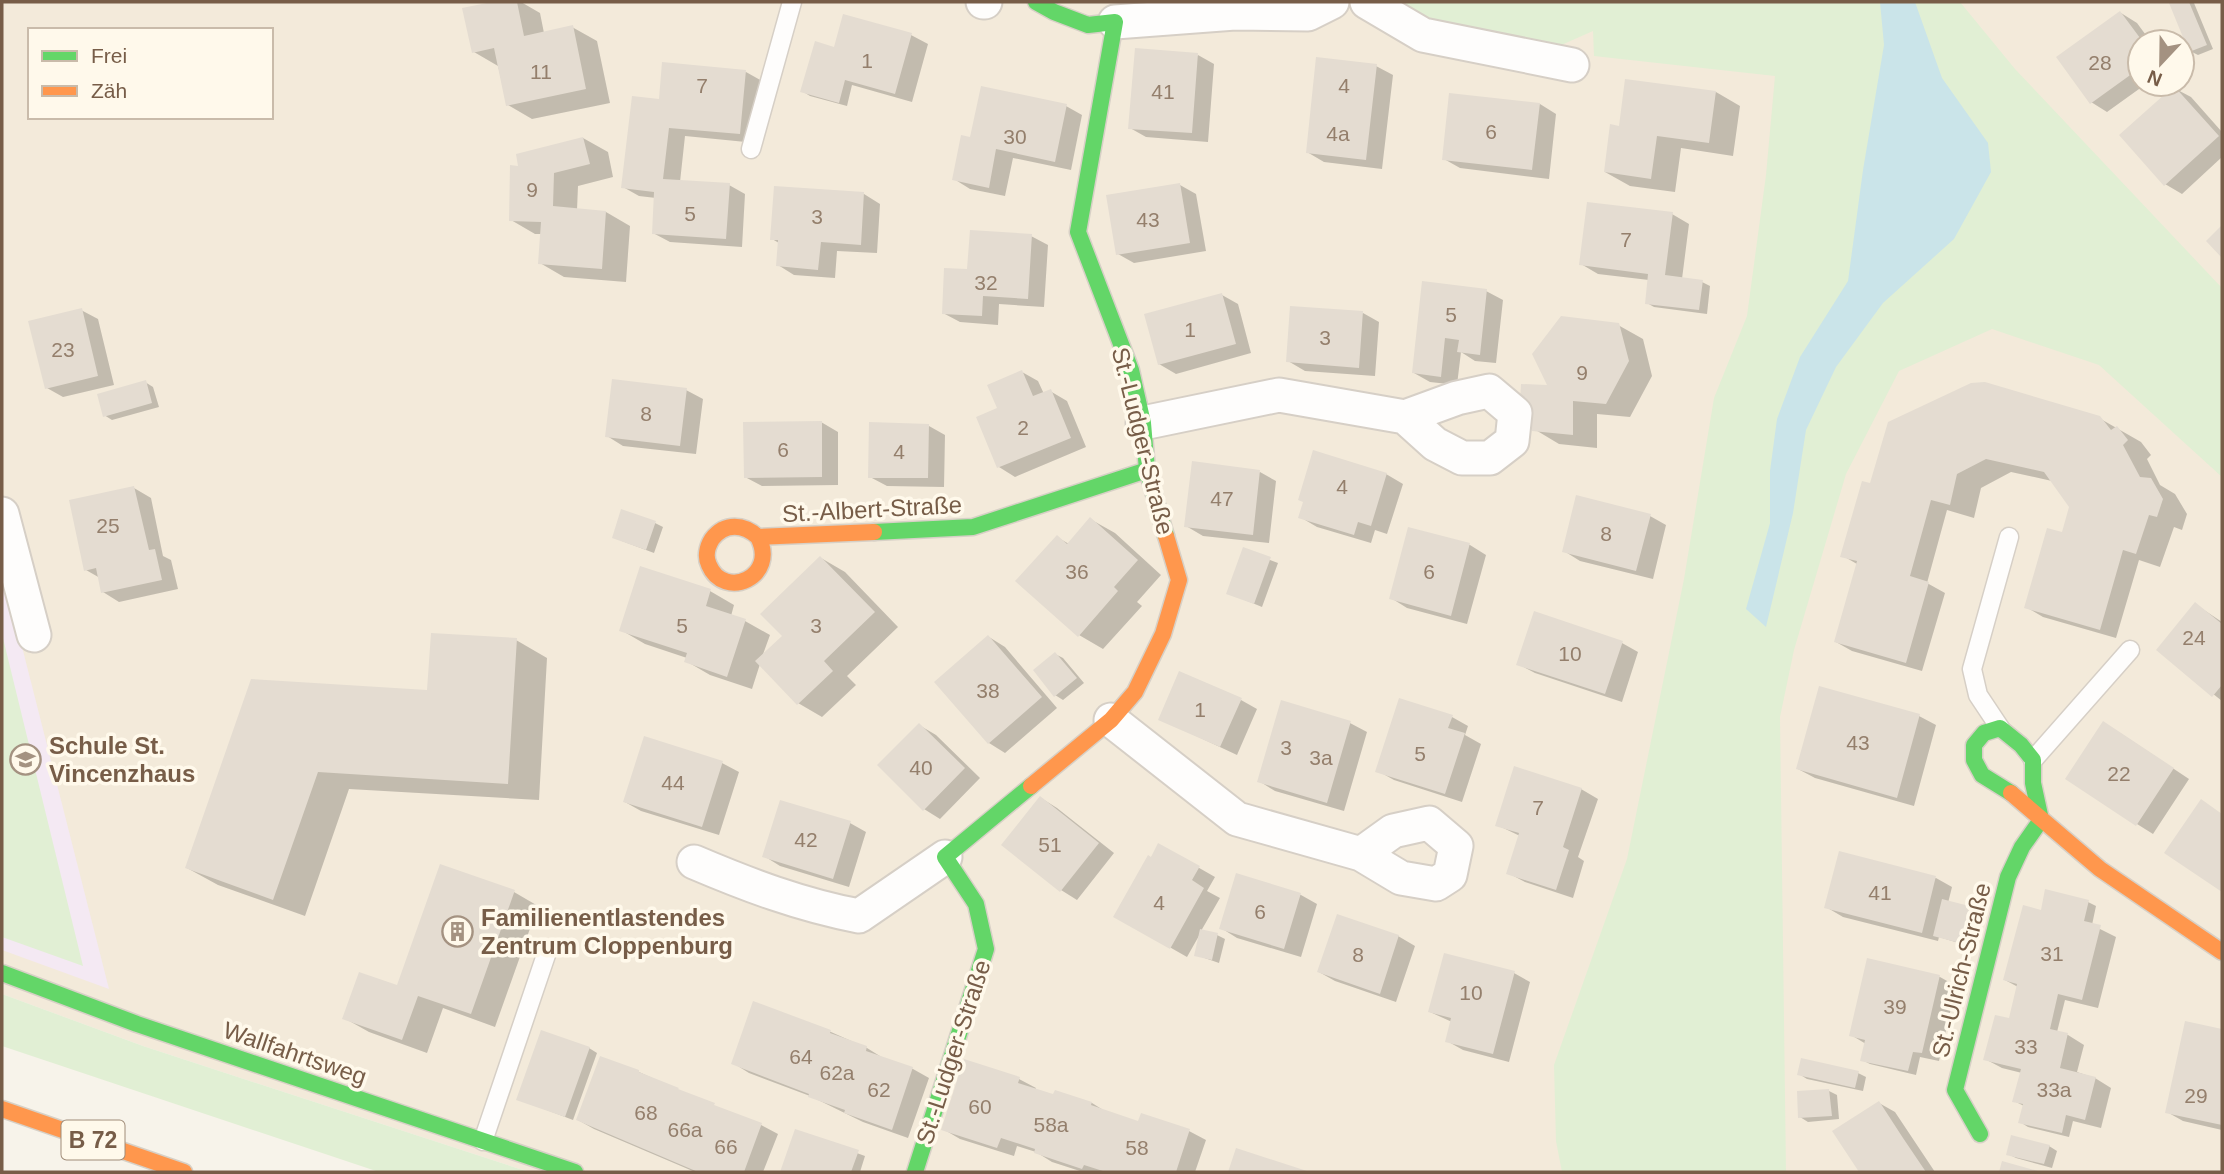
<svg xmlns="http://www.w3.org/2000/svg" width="2224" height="1174" font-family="Helvetica,sans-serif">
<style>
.residential{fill:#f3eada;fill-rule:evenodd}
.education{fill:#f4e9f3}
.green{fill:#e1efd4}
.water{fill:#cae4e9}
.shadow{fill:#0003}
.building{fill:#e4dcd1}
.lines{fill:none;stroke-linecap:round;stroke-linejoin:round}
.lane-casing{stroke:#d6cfc6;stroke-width:21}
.street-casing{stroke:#d6cfc6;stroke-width:37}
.fast-casing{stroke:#d7d0c6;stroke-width:19}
.slow-casing{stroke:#d7d0c6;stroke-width:19}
.lane{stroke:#fefdfc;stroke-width:18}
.street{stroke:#fefdfc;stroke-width:33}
.fast{stroke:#63d668;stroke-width:16}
.slow{stroke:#ff974d;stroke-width:16}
.labels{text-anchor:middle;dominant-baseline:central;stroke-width:7;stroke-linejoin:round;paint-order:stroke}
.number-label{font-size:21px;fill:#947f6c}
.shield{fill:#fff9eb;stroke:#a08c79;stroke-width:2}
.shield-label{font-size:23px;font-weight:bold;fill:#775d48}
.street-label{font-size:24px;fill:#775d48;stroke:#fff9eb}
.poi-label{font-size:24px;font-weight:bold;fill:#775d48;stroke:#fff9eb;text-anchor:start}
</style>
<rect width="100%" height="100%" fill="#f7f3ea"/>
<path class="residential" d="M2 2H2222V1172H529L143 1046 2 994ZM30 30H271V117H30ZM2140 42H2182V84H2140Z"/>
<path class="education" d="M2 568 109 989 2 950Z"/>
<path class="green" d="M1391 2H1960L2015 69 2222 288V477L2099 365 1992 329 1899 371 1846 474 1794 650 1780 717 1786 1172H1562L1556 1141 1554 1065 1627 859 1684 579 1714 398 1747 316 1766 175 1775 76 1594 56 1593 31 1550 50 1426 22Z
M2 634 83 966 2 937Z
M2 994 143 1046 529 1172H379L2 1046Z"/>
<path class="water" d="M1880 2H1915L1942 78 1988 143 1991 172 1954 239 1883 303 1836 367 1806 430 1793 513 1766 627 1746 609 1770 523V471L1777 419 1800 357 1848 281 1863 170 1884 45Z"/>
<path class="shadow" d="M501 2H521L540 13 544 33 572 27 597 41 610 103 532 119 508 105 498 66 474 52 465 10Z
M2178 2 2194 3 2213 49 2198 55 2190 51 2171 4Z
M2121 13 2137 23 2151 42H2140V84H2146L2107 112 2091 102Z
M911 35 928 44 912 102 852 85 847 106 810 96 802 91 835 49Z
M1198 55 1214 64 1208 142 1146 137 1130 128Z
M1376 66 1393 75 1382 169 1324 162 1307 152Z
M746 72 762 81 756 143 685 136 680 182 729 185 745 194 742 247 670 242 653 233 656 198 639 196 623 187 660 101Z
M2174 88 2191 97 2222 132V157L2182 194 2165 184Z
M1716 92 1740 106 1733 156 1681 148 1675 192 1630 186 1605 172 1620 128Z
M1540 104 1556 114 1549 179 1460 168 1444 159Z
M1066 106 1082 115 1071 170 1013 158 1005 196 970 189 954 179 972 140Z
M583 138 608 152 613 177 578 186 577 210 606 212 630 226 626 282 564 277 540 263 542 234H535L511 220Z
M1180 185 1196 194 1206 251 1134 263 1118 254Z
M776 188 864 194 880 204 877 253 837 251 835 278 794 275 778 265 779 243 772 239Z
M1672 214 1689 224 1682 279 1702 282 1710 286 1707 314 1654 307 1647 303 1649 280 1598 274 1581 264Z
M1031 236 1048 245 1044 307 999 304 998 325 960 322 943 313 969 271Z
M1486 291 1503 300 1496 363 1475 361 1461 352 1457 385 1430 382 1414 373Z
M1222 295 1238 304 1251 353 1176 374 1159 364Z
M81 310 98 319 114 385 63 397 47 388Z
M1363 313 1379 322 1375 376 1305 371 1288 361Z
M1618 325 1643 339 1652 376 1630 417 1597 414V448L1559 444 1534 429 1550 387Z
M1022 372 1038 381 1044 394 1050 391 1067 401 1086 447 1015 477 999 467V409Z
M145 382 153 387 159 407 112 420 104 415Z
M686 390 703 399 696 454 623 446 607 436Z
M2099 418 2141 442 2151 455 2147 459 2160 485 2175 494 2187 514 2182 530 2174 527 2160 567 2139 560 2116 638 2043 617 2026 607 2071 537V507L2052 481 2011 472 1981 488 1974 518 1947 510 1927 583 1945 593 1922 671 1852 651 1836 642 1857 564 1843 556 1871 485Z
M821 422 838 432V485L762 486 745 477Z
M929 426 945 435 944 487 887 486 870 477Z
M1260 472 1276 481 1269 543 1203 536 1186 526Z
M1386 474 1403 484 1387 534 1375 530 1371 543 1317 527 1300 517Z
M134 488 151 498 163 556 171 560 178 589 119 602 103 592 100 578 86 570Z
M1650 516 1666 525 1653 579 1580 561 1564 551Z
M1090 519 1115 533 1161 575 1137 602 1142 606 1103 649 1079 635 1057 537 1069 544Z
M655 523 663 527 654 553 622 541Z
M1409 529 1470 545 1486 555 1467 624 1407 608 1391 598Z
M1244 550 1278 563 1262 607 1228 593Z
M821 558 845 572 898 627 847 676 856 685 822 717 798 703 760 664 752 689 710 675 686 661 687 658 645 644 621 630 710 591 734 605 731 616 745 621 770 635 762 657 784 636Z
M2195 604 2222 622V701L2158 650Z
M989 637 1005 647 1057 708 1005 753 989 743Z
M516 640 547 658 539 800 349 789 305 916 218 885 187 868 253 681 429 692Z
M1622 643 1638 652 1622 702 1535 673 1518 664Z
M1055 654 1063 658 1084 683 1063 700 1055 695Z
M1241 700 1257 709 1237 755 1160 719Z
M1919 716 1936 725 1914 806 1815 778 1798 769Z
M1452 717 1468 726 1465 735 1481 744 1462 802 1394 780 1378 771Z
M1350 723 1367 732 1344 811 1275 791 1259 781Z
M919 725 936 735 980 778 940 819 924 809Z
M2120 733 2189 779 2153 834 2137 824Z
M645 738 722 763 739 772 719 835 641 811 625 802Z
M1581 789 1598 799 1578 857 1584 861 1573 898 1525 882 1508 873 1520 836 1497 825Z
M1041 798 1057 808 1114 853 1077 900 1061 890Z
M850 823 866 832 849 887 780 866 764 856Z
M1159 845 1215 877 1207 891 1220 898 1201 931 1217 935 1225 939 1219 963 1196 955 1200 934 1187 957 1115 916Z
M1237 875 1301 895 1317 904 1301 957 1237 938 1221 928Z
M1936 878 1952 887 1948 903 1976 910 1984 915 1975 948 1939 937 1938 941 1843 917 1826 907Z
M514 892 538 906 495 1027 443 1008 427 1053 369 1032 344 1018 398 987Z
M2088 902 2096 906 2092 925 2116 937 2098 1008 2065 1000 2057 1032 2068 1035 2084 1045 2077 1072 2095 1078 2111 1088 2101 1128 2073 1121 2069 1137 2028 1127 2020 1122 2024 1106 2014 1101 2022 1073 2002 1068 1985 1059 2017 1022 2018 987 2005 980 2049 914Z
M1398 936 1415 946 1396 1002 1335 981 1319 972Z
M1868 961 1940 977 1956 986 1939 1061 1920 1057 1916 1075 1870 1064 1862 1060 1866 1044 1851 1035Z
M1514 973 1530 982 1509 1062 1463 1050 1447 1041 1452 1022 1430 1012Z
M754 1003 831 1032 867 1048 883 1058 913 1069 929 1078 908 1138 863 1122 810 1096 749 1073 733 1063Z
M2186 1023 2222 1030V1130L2183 1121 2167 1112Z
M589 1048 597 1053 573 1120 518 1099Z
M639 1072 724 1111 761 1125 778 1134 763 1172H695L594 1129 578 1120Z
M1858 1073 1866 1077 1863 1091 1807 1079 1799 1074Z
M1019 1079 1036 1088 1035 1090 1054 1096 1056 1092 1092 1103 1108 1113 1140 1123 1142 1115 1189 1131 1206 1140 1195 1172H1083L1052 1162 1036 1152 1017 1146 1014 1156 960 1139 943 1129Z
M1829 1091 1837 1095 1839 1119 1808 1122 1800 1117Z
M1879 1103 1895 1112 1935 1172H1861L1834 1131Z
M796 1131 865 1156 860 1172H782Z
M2049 1146 2057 1151 2052 1168 2016 1158 2008 1154Z"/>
<path class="building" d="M492 2H517L524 36 573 25 586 89 506 106 494 48 472 53 462 8Z
M2174 2H2189L2207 45 2189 52 2169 3Z
M2120 11 2143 42H2140V68L2090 104 2056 57Z
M843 14 912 33 895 94 845 80 839 103 800 92 815 41 834 47Z
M1135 48 1198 53 1192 133 1128 129Z
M1316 57 1377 64 1366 160 1306 153Z
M662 62 746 70 740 134 669 128 663 179 730 183 726 239 652 234 654 192 621 188 632 96 659 99Z
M1625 79 1716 91 1709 143 1657 136 1651 179 1604 172 1610 124 1619 126Z
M981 86 1067 104 1055 162 996 149 989 188 952 180 961 135 970 137Z
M2174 86 2219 136 2164 186 2119 135Z
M1449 93 1540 103 1532 170 1442 160Z
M583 137 590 164 554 173 553 206 606 211 602 269 538 264 541 222 509 221 510 165 518 166 516 154Z
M1180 183 1190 243 1116 255 1106 195Z
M774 186 864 192 861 245 821 242 818 270 776 266 778 240H770Z
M1587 202 1673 212 1665 275 1703 280 1699 310 1645 304 1648 274 1579 265Z
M2222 225V258L2206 241Z
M970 230 1032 234 1028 299 983 296 982 316 942 314 944 268 967 269Z
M1422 281 1487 289 1480 355 1457 352 1459 340 1445 338 1441 377 1412 373Z
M1222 293 1236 344 1158 365 1144 314Z
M1290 306 1363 311 1359 368 1286 362Z
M82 308 98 376 45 389 28 321Z
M1561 316 1619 323 1629 361 1606 404 1573 401V435L1532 431 1520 402 1521 384 1547 385 1532 354Z
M1022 370 1033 396 1051 389 1071 438 997 468 976 417 997 408 987 385Z
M612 379 687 388 680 446 605 437Z
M146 380 152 403 103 417 97 394Z
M1985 382 2100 416 2111 430 2117 426 2128 440 2123 445 2140 477 2151 478 2163 499 2157 517 2149 515 2136 554 2123 550 2100 630 2024 608 2047 528 2062 532 2069 507 2044 472 1986 459 1957 474 1950 505 1931 500 1910 576 1929 582 1906 663 1834 642 1857 561 1840 557 1862 481 1870 483 1888 422 1971 383Z
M822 421V477L744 478 743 422Z
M869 422 929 424 928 478H868Z
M1313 450 1387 473 1371 526 1358 522 1354 535 1298 518 1303 502 1298 500Z
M1192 461 1260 470 1253 535 1184 527Z
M134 486 149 550 155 549 162 580 101 593 96 568 84 571 69 500Z
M1576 495 1651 514 1636 571 1562 552Z
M621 509 656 521 646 550 612 538Z
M1090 517 1138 560 1114 587 1118 591 1078 637 1015 581 1057 535 1067 544Z
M1408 527 1470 543 1451 616 1389 599Z
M1243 547 1271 557 1254 604 1226 594Z
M820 556 875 612 824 661 833 671 797 705 755 661 782 636 760 614Z
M640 566 711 589 706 606 746 619 727 677 684 662 687 653 619 631Z
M2195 602 2222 624V685L2212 697 2156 650Z
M1534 611 1623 641 1605 694 1516 665Z
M431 633 517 638 508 784 318 772 273 900 185 868 251 679 427 690Z
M988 635 1042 697 988 744 934 682Z
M1055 652 1077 678 1054 697 1033 670Z
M1179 671 1242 698 1220 747 1158 720Z
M1819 686 1920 714 1897 798 1796 769Z
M1399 698 1453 715 1448 728 1465 733 1445 794 1375 772Z
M1281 700 1351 721 1327 803 1257 782Z
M2103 721 2174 768 2136 826 2065 779Z
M919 723 965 768 923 811 877 765Z
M644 736 723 761 702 827 623 802Z
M1514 766 1582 788 1563 847 1569 850 1556 890 1506 874 1519 833 1495 826Z
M1040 796 1099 843 1060 892 1001 845Z
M2201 799 2222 814V892L2164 853Z
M780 800 851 821 833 879 762 857Z
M1158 843 1200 866 1192 880 1204 888 1170 949 1113 917 1148 855 1151 857Z
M1839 851 1936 876 1922 933 1824 908Z
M440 864 515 890 471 1014 418 996 402 1040 342 1019 359 972 397 985Z
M1236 873 1301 893 1284 949 1219 929Z
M2045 889 2089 900 2084 921 2101 925 2082 1000 2058 994 2050 1029 2068 1033 2060 1068 2096 1077 2085 1120 2066 1115 2062 1133 2018 1123 2023 1104 2012 1102 2021 1069 1983 1060 1995 1015 2009 1018 2017 984 2003 980 2023 905 2041 910Z
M1942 899 1977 908 1967 945 1933 936Z
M1337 914 1399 935 1380 994 1317 972Z
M1200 929 1218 933 1212 960 1194 956Z
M1444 953 1515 971 1493 1054 1445 1042 1451 1018 1428 1012Z
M1867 958 1940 975 1922 1053 1913 1052 1908 1071 1860 1061 1865 1040 1849 1036Z
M753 1001 831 1030 830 1033 867 1046 866 1051 913 1067 892 1130 844 1113 845 1110 808 1097 809 1094 731 1064Z
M2185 1021 2222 1029V1125L2165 1113Z
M541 1030 590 1047 565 1117 516 1100Z
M600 1056 639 1070V1072L679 1088 678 1089 715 1103 714 1105 762 1123 744 1172H698L576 1120Z
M1801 1058 1859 1071 1855 1088 1797 1075Z
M964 1059 1020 1077 1018 1083 1053 1094 1055 1090 1092 1102 1091 1105 1138 1121 1141 1113 1190 1129 1176 1172H1106L1084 1165 1082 1169 1034 1153 1035 1149 1001 1138 997 1148 941 1130Z
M1829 1089 1832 1116 1798 1118 1797 1091Z
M1879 1101 1903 1138 1926 1172H1859L1832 1131Z
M795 1129 859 1150 851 1172H780Z
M2011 1135 2050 1145 2044 1164 2006 1155Z
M1236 1148 1310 1172H1228Z
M2002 1161 2038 1171V1172H1999Z"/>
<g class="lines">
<defs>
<path id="lane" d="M751 149 792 2
M2000 728 1978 695 1972 669 2009 537
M2033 760 2130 650
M483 1141 547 952"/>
<path id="street" d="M983 2H985
M1367 2 1423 35 1572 65
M1115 22 1235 13 1308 14 1332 2
M1143 423 1279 395 1405 417 1435 444 1462 458H1490L1512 441 1515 413 1489 391 1457 398 1405 417
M2 514 34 635
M1111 720 1237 819 1361 854 1401 878 1436 884 1450 875 1456 846 1429 823 1393 831 1361 854
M694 862C748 885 801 905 859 916L945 857"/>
<path id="fast" d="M1036 2 1054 12 1088 25 1115 22 1078 232 1131 370 1143 423 1147 470 1166 536
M874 532 973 527 1147 470
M2 973 137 1024 575 1172
M1980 1134 1955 1090 2008 877 2022 847 2041 820 2033 783V760L2021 745 2000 728 1984 733 1974 745V760L1982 775 2011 793
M915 1172 986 949 976 904 945 857 1031 786"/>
<path id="slow" d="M758 537C779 577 724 601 709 565 705 557 707 547 712 539 725 522 744 524 758 537L874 532
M1031 786 1111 720 1135 692 1163 634 1179 580 1166 536
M2011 793 2100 869 2222 952
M2 1109 184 1172"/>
</defs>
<use href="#lane" class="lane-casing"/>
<use href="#street" class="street-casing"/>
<use href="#fast" class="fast-casing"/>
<use href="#slow" class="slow-casing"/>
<use href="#lane" class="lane"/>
<use href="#street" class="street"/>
<use href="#fast" class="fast"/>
<use href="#slow" class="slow"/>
</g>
<defs>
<symbol id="school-ring" viewBox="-11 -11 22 22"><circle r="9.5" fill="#fff9eb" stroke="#a49281" stroke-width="1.5"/><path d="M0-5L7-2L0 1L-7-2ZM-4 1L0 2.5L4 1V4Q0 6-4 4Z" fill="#a49281"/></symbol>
<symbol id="building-ring" viewBox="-11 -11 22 22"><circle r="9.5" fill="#fff9eb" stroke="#a49281" stroke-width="1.5"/><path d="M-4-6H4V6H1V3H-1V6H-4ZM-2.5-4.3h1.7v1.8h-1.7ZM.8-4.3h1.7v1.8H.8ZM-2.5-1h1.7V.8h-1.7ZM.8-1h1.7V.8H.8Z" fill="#a49281"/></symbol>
</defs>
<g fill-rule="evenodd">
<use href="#school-ring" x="8" y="742" width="35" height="35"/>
<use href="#building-ring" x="440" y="914" width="35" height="35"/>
</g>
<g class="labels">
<g class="number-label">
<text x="867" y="60">1</text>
<text x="2100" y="62">28</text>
<text x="541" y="71">11</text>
<text x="702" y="85">7</text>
<text x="1344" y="85">4</text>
<text x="1163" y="91">41</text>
<text x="1491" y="131">6</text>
<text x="1338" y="133">4a</text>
<text x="1015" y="136">30</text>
<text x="532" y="189">9</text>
<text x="690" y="213">5</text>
<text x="817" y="216">3</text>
<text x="1148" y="219">43</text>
<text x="1626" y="239">7</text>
<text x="986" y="282">32</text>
<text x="1451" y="314">5</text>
<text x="1190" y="329">1</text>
<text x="1325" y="337">3</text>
<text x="63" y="349">23</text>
<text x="1582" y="372">9</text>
<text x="646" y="413">8</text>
<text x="1023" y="427">2</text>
<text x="783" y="449">6</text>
<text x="899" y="451">4</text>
<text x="1342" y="486">4</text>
<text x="1222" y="498">47</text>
<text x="108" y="525">25</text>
<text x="1606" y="533">8</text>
<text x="1077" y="571">36</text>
<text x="1429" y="571">6</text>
<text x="682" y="625">5</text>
<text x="816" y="625">3</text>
<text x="2194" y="637">24</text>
<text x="1570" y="653">10</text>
<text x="988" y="690">38</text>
<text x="1200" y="709">1</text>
<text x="1858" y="742">43</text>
<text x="1286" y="747">3</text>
<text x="1420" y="753">5</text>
<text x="1321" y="757">3a</text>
<text x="921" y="767">40</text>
<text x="2119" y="773">22</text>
<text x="673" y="782">44</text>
<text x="1538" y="807">7</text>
<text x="806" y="839">42</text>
<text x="1050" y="844">51</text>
<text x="1880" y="892">41</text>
<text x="1159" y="902">4</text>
<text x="1260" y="911">6</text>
<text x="2052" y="953">31</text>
<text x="1358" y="954">8</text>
<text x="1471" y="992">10</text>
<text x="1895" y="1006">39</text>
<text x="2026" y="1046">33</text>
<text x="801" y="1056">64</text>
<text x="837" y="1072">62a</text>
<text x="879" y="1089">62</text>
<text x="2054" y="1089">33a</text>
<text x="2196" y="1095">29</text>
<text x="980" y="1106">60</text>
<text x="646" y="1112">68</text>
<text x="1051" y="1124">58a</text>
<text x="685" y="1129">66a</text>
<text x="726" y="1146">66</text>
<text x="1137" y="1147">58</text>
</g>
<rect class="shield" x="61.5" y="1120.5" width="63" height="39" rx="5"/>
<g class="shield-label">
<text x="93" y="1140">B 72</text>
</g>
<g class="street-label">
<text transform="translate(1143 441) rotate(76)">St.-Ludger-Straße</text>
<text transform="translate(872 509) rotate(-3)">St.-Albert-Straße</text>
<text transform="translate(1961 970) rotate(-76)">St.-Ulrich-Straße</text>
<text transform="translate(953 1052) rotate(-72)">St.-Ludger-Straße</text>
<text transform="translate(295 1053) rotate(19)">Wallfahrtsweg</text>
</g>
<g class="poi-label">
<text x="49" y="745">Schule St.<tspan x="49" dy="28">Vincenzhaus</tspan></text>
<text x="481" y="917">Familienentlastendes<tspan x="481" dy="28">Zentrum Cloppenburg</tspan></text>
</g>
</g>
<rect width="2224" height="1174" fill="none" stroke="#775d48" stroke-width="7"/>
<rect x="28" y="28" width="245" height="91" fill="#fff9eb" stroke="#c9bbaa" stroke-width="2"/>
<rect x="42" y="51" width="35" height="10" fill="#63d668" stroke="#c9bbaa" stroke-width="2"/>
<text x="91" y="63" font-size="21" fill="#775d48">Frei</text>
<rect x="42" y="86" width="35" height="10" fill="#ff974d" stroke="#c9bbaa" stroke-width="2"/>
<text x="91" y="98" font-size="21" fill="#775d48">Zäh</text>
<g transform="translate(2161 63) rotate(202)"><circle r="33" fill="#fff9eb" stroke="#c9bbaa" stroke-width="2"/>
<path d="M0-5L12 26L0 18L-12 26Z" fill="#a49281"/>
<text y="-10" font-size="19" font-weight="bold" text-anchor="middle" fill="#775d48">N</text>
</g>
</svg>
